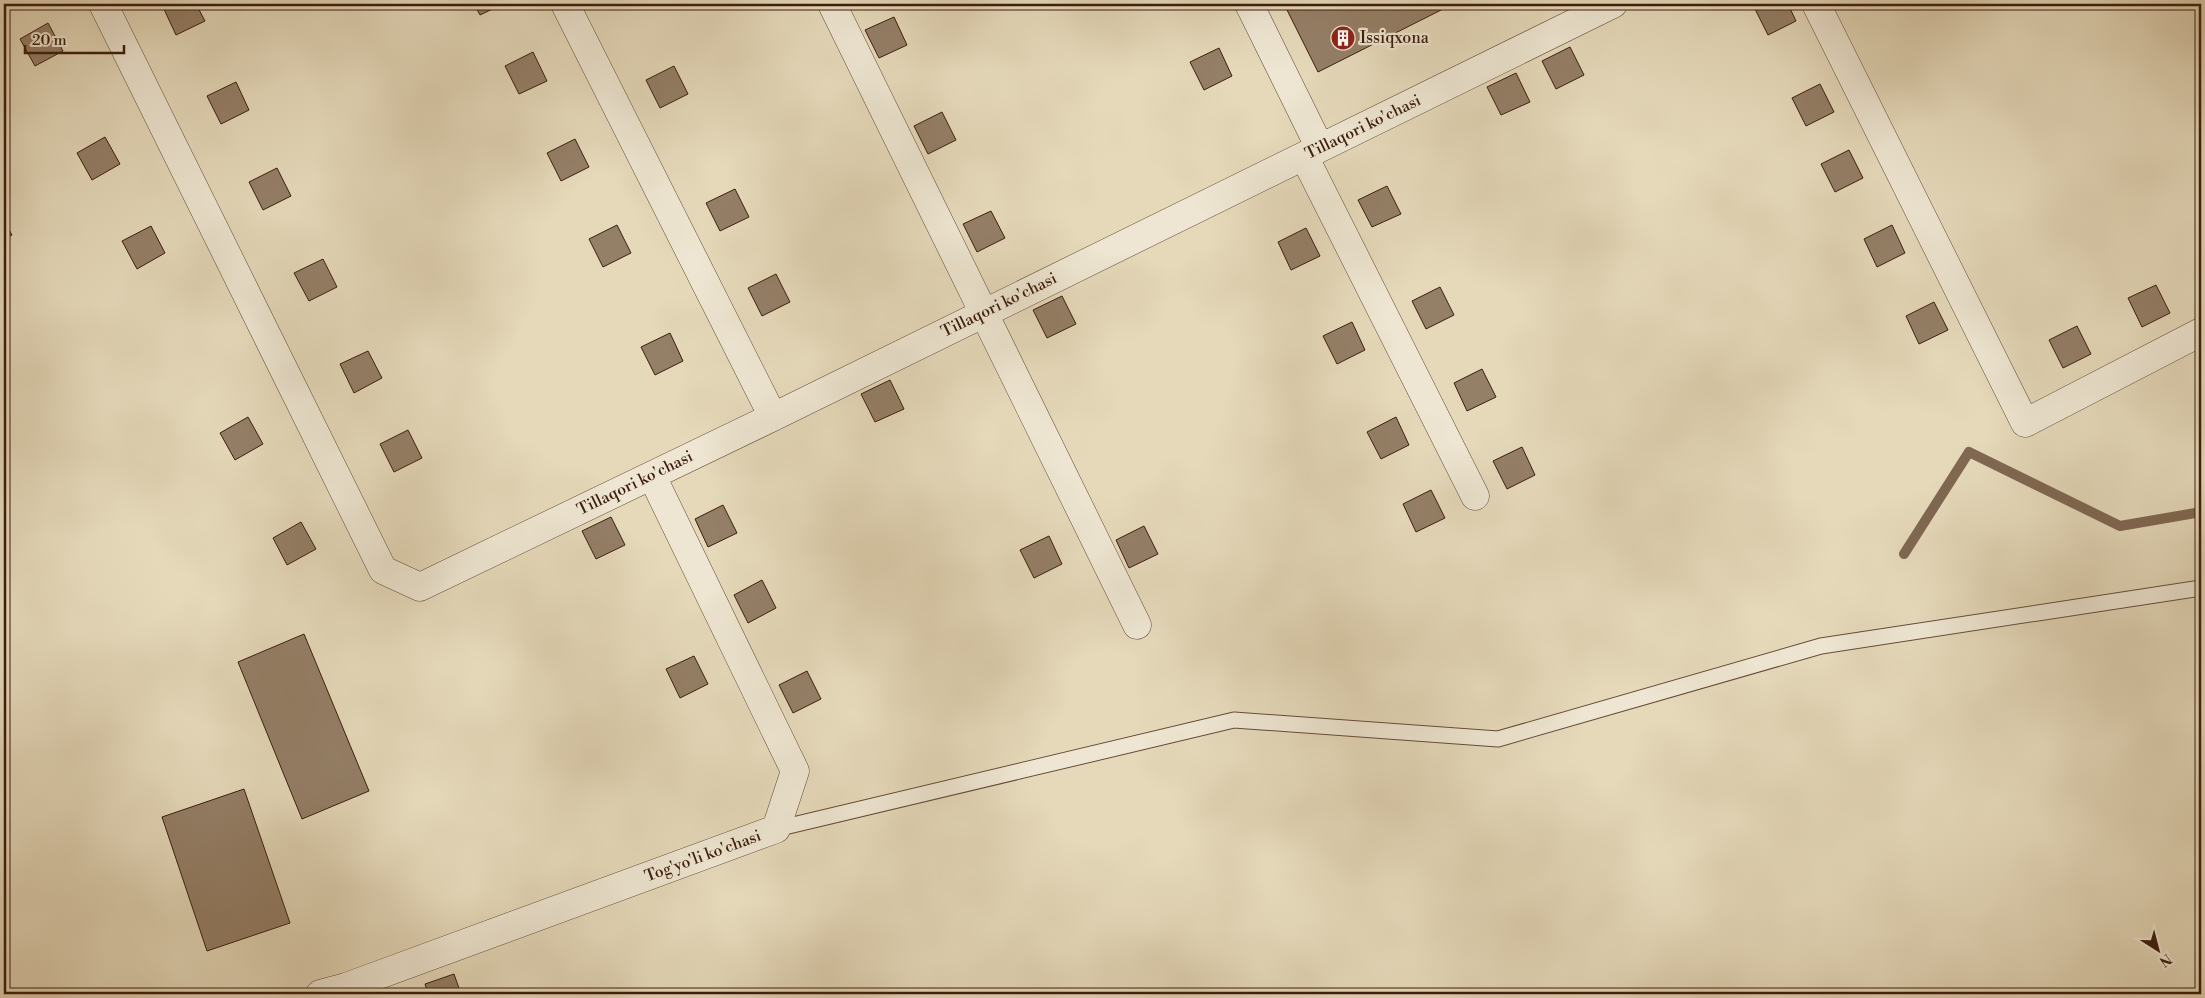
<svg xmlns="http://www.w3.org/2000/svg" width="2205" height="998" font-family="'Libre Bodoni',serif">
<style>
.lines{fill:none;stroke-linecap:round;stroke-linejoin:round}
.stream{stroke:#7f6751;stroke-width:10}
.building{fill:#947f67;stroke:#3c1d0d}
.service-casing{stroke:#664c38;stroke-width:17}
.minor-casing{stroke:#664c38;stroke-width:29}
.service{stroke:#eee6d2;stroke-width:15}
.minor{stroke:#eee6d2;stroke-width:28}
.labels{text-anchor:middle;dominant-baseline:central;stroke-width:4.5;stroke-linejoin:round;paint-order:stroke}
.poi-label{font-size:16px;fill:#3c1d0d;stroke:#eee6d2;text-anchor:start}
.street-label{font-size:16px;fill:#3c1d0d;stroke:#eee6d2}
</style>
<rect width="100%" height="100%" fill="#e5d9ba"/>
<filter id="stains"><feTurbulence type="fractalNoise" baseFrequency=".004" numOctaves="4"/><feColorMatrix values="0 0 0 0 .2 0 0 0 0 .09 0 0 0 0 .02 0 0 0 .5 -.17"/></filter>
<radialGradient id="worn" r=".72"><stop offset=".6" stop-color="#630" stop-opacity="0"/><stop offset="1" stop-color="#630" stop-opacity=".3"/></radialGradient>
<g class="lines">
<path class="stream" d="M1904 554 1969 452 2120 526 2201 512"/>
</g>
<path class="building" d="M170 4H196L205 21 176 35 163 7Z
M474 4H503L480 15Z
M1284 4H1453L1318 72Z
M1760 4H1788L1796 21 1768 35 1754 7Z
M894 17 907 45 879 58 865 30Z
M48 23 63 51 35 66 20 39Z
M1570 47 1584 75 1556 89 1542 61Z
M1219 48 1232 76 1204 90 1190 62Z
M533 52 547 81 519 94 505 66Z
M674 66 688 94 660 108 646 80Z
M1516 73 1530 102 1501 115 1487 87Z
M236 82 249 110 221 124 207 96Z
M1820 84 1834 112 1806 126 1792 98Z
M942 112 956 140 928 154 914 126Z
M105 137 120 164 92 180 77 153Z
M575 139 589 167 561 181 547 153Z
M1849 150 1863 178 1835 192 1821 164Z
M277 168 291 196 263 210 249 182Z
M1387 186 1401 214 1372 227 1358 200Z
M735 189 749 217 720 231 706 203Z
M991 211 1005 238 977 252 963 224Z
M4 221 12 235 4 240Z
M617 225 631 253 603 267 589 239Z
M1892 225 1905 253 1877 267 1864 239Z
M151 226 165 253 137 269 122 241Z
M1306 228 1320 256 1291 270 1278 242Z
M323 259 337 287 309 301 294 273Z
M776 274 790 302 762 316 748 288Z
M2156 285 2170 313 2142 327 2128 298Z
M1440 287 1454 315 1426 329 1412 301Z
M1062 296 1076 324 1047 338 1033 310Z
M1934 302 1948 330 1919 344 1906 316Z
M1352 322 1365 350 1337 364 1323 336Z
M2077 326 2091 354 2063 368 2049 340Z
M670 333 683 361 655 375 641 347Z
M368 351 382 378 354 393 340 364Z
M1482 369 1496 397 1467 411 1454 383Z
M890 380 904 409 875 422 861 394Z
M248 417 263 444 235 460 220 433Z
M1396 417 1409 445 1381 459 1367 432Z
M408 430 422 458 394 472 380 444Z
M1522 447 1535 475 1507 489 1493 461Z
M1431 490 1445 518 1416 532 1403 504Z
M723 505 737 533 708 547 695 519Z
M611 517 625 545 596 559 582 531Z
M301 522 316 549 287 565 273 538Z
M1144 526 1158 554 1129 568 1116 540Z
M1049 536 1062 564 1034 578 1020 550Z
M762 580 776 608 748 623 734 595Z
M304 634 369 791 302 819 238 662Z
M694 656 708 684 680 698 666 669Z
M807 671 821 699 793 713 779 685Z
M244 789 290 923 207 951 162 817Z
M454 974 461 994H428L425 984Z"/>
<g class="lines">
<defs>
<path id="service" d="M776 829 1234 720 1498 739 1821 646 2201 588"/>
<path id="minor" d="M103 4 383 570 420 587 773 417 1613 4
M565 4 773 417
M832 4 1137 625
M1249 4 1320 148
M1816 4 2025 423 2201 332
M1304 156 1475 496
M320 994 346 987 776 829 795 771 652 476"/>
</defs>
<use href="#service" class="service-casing"/>
<use href="#minor" class="minor-casing"/>
<use href="#service" class="service"/>
<use href="#minor" class="minor"/>
</g>
<defs>
<symbol id="building-disc" viewBox="-11 -11 22 22"><circle r="9.5" fill="#8f2418" stroke="#eee6d2"/><path d="M-4-6H4V6H1V3H-1V6H-4ZM-2.5-4.3h1.7v1.8h-1.7ZM.8-4.3h1.7v1.8H.8ZM-2.5-1h1.7V.8h-1.7ZM.8-1h1.7V.8H.8Z" fill="#fff"/></symbol>
</defs>
<g fill-rule="evenodd">
<use href="#building-disc" x="1329" y="24" width="28" height="28"/>
</g>
<g class="labels">
<g class="poi-label">
<text x="1360" y="38">Issiqxona</text>
</g>
<g class="street-label">
<text transform="translate(1363 127) rotate(-26)">Tillaqori ko'chasi</text>
<text transform="translate(999 305) rotate(-26)">Tillaqori ko'chasi</text>
<text transform="translate(635 483) rotate(-26)">Tillaqori ko'chasi</text>
<text transform="translate(703 856) rotate(-20)">Tog'yo'li ko'chasi</text>
</g>
</g>
<rect width="2205" height="998" fill="none" stroke="#e5d9ba" stroke-width="20"/>
<rect x="5" y="5" width="2195" height="988" fill="none" stroke="#3c1d0d" stroke-width="2.5"/>
<rect x="10" y="10" width="2185" height="978" fill="none" stroke="#3c1d0d"/>
<g transform="translate(2158 950) rotate(144)" stroke="#eee6d2" stroke-width="4" paint-order="stroke">
<path d="M0-4L9 19L0 12L-9 19Z" fill="#3c1d0d"/>
<text y="-8" font-size="14" font-weight="bold" text-anchor="middle" fill="#3c1d0d">N</text>
</g>
<path d="M25 45v8h99v-8" fill="none" stroke="#3c1d0d" stroke-width="2.5"/>
<text x="32" y="45" font-size="15" fill="#3c1d0d" stroke="#eee6d2" stroke-width="4" paint-order="stroke">20 m</text>
<rect width="100%" height="100%" filter="url(#stains)"/>
<rect width="100%" height="100%" fill="url(#worn)"/>
</svg>
